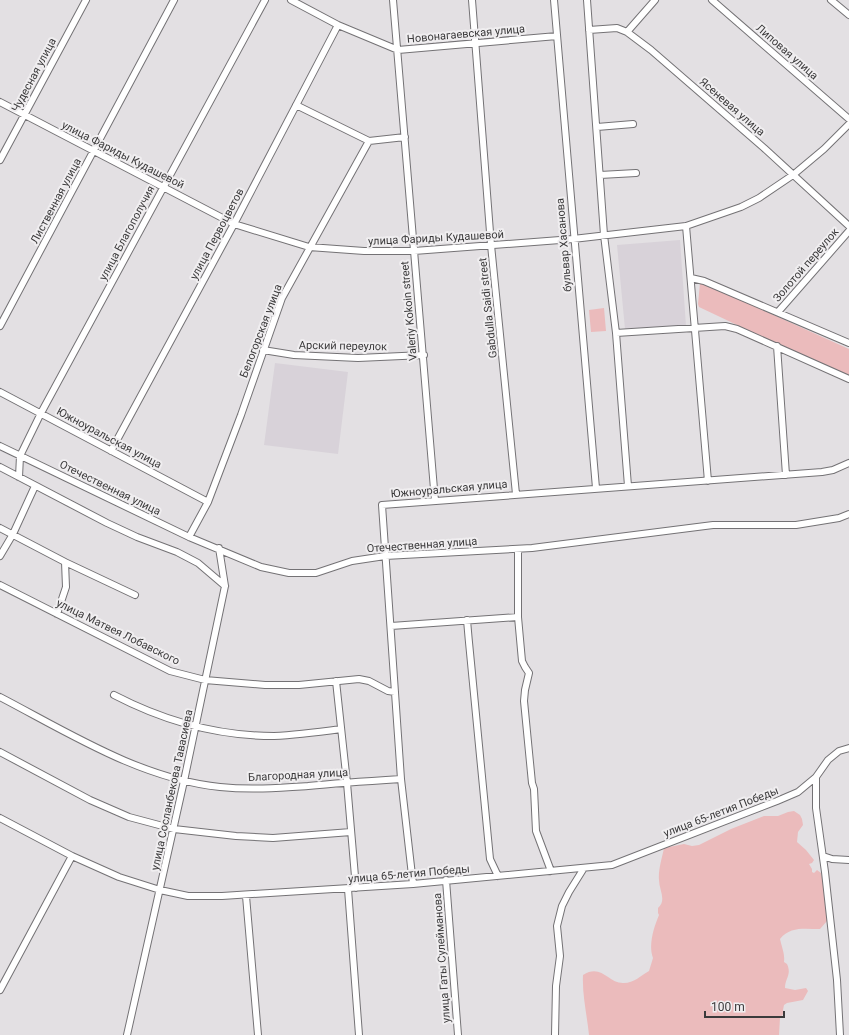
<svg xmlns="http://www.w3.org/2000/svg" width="849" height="1035" font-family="Roboto,sans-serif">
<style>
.built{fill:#d8d2d9}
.green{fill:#ebbbbc}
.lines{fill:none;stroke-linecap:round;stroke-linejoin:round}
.street-casing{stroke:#747275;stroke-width:8}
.street{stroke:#fff;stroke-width:6}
.labels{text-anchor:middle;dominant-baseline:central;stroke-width:4;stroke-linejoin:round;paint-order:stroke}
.street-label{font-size:11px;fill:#3b3a3b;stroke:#f0eef0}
</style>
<rect width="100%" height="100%" fill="#e3e0e3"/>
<path class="built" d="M680 240 686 326 625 329 617 245Z
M275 363 348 372 338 454 264 445Z"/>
<path class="green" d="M700 283H703L849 349V378L699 307 698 304Z
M604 308 606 331 591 332 589 310Z
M794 811 800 815 802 819 803 825 798 832 797 842 806 850 814 860 812 863 809 864 812 869V872L814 873 817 870 821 873 826 896 825 905 828 916 827 921 820 929C805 929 790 926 780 939 782 948 785 954 784 962L787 964C792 975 785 978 785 988L795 990 806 988 808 991 803 1000 787 1003 784 1005 783 1010 784 1013 780 1018 779 1035H589C587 1015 582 995 583 975 602 963 608 984 624 983 634 983 640 976 649 971L653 958C648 945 654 927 659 915L658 913V908C667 900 659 890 659 880 658 870 662 858 664 848L684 844 692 846 699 845 731 829 764 816H778L788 812Z"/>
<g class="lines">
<defs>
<path id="street" d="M291 0 338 25 398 50 557 36
M393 0 435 501
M472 0 491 245 516 494
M554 0 596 488
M587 0 604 235 616 333 628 486
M712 0 849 119
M831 0 849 15
M589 30 617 28 627 32 651 50 764 148 849 226
M627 32 655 0
M0 102 234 224 309 247 364 251H414L573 239 686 226 741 207 759 198 793 175 824 149 849 124
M296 105 369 141 405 137
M597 127 633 124
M0 160 86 0
M600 175 636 173
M686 226 708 481
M691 278 704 281 849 343
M778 312 849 231
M0 326 174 0
M616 333 725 326 737 329 849 379
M777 346 786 475
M263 350 294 355 358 358 424 355
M0 392 208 502
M0 446 189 537 261 567 289 573H316L352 561 385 556 532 548 713 525H796L839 518 849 514
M111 451 234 224 338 25
M0 467 107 523 137 537 177 552 198 563 225 586
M19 477 20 456 41 413 265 0
M0 528 65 562 66 587 57 614
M189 537 208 502 241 415 282 298 369 141
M518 549V617L522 661 525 667 529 673 525 690 524 701 532 783 534 789 536 831 551 871
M0 556 13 534 35 486
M65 562 135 595
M0 585 170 671 205 680 265 685H299L359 679 369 681 388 691 395 692
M467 620C474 700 482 780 490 859L498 876
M391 626 518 617
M336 681 347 783 356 888
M114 695C164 721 218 736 274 736 297 735 319 732 341 729
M0 697C69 733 141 779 220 787 250 790 278 788 308 786 339 783 370 781 401 779
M0 752 90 800 129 817 174 829 236 836 273 838 351 832
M0 818 72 856 119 877 160 890 188 896H222L413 884 612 865 777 801 798 792 816 777
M823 856 832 859 849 860
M446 880 458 1035
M413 884 401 779 382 505 822 472 833 470 849 463
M348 889 359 1035
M246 896 258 1035
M0 990 72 856
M127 1035 184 781 225 586 219 548
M555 1035 556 986 560 956 557 926 562 906 569 892 584 868
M840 1035 837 980 825 872 816 808V777L828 760 839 751 849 748"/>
</defs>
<use href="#street" class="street-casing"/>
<use href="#street" class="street"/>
</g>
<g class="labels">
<g class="street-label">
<text transform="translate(466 34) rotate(-5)">Новонагаевская улица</text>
<text transform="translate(787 52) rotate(41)">Липовая улица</text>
<text transform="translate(34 75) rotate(-62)">Чудесная улица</text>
<text transform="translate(732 107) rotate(41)">Ясеневая улица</text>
<text transform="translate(123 155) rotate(27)">улица Фариды Кудашевой</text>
<text transform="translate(56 201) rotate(-62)">Лиственная улица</text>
<text transform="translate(127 233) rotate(-62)">улица Благополучия</text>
<text transform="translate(217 234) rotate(-62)">улица Первоцветов</text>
<text transform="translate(436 238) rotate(-3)">улица Фариды Кудашевой</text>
<text transform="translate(564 245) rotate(-95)">бульвар Хасанова</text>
<text transform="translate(806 265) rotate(-49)">Золотой переулок</text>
<text transform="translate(488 308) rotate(-96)">Gabdulla Saidi street</text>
<text transform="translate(409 311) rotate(-95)">Valeriy Kokoin street</text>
<text transform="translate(261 331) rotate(-69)">Белогорская улица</text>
<text transform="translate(343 346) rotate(1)">Арский переулок</text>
<text transform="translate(109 438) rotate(28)">Южноуральская улица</text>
<text transform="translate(110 488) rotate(26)">Отечественная улица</text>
<text transform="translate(449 489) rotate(-5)">Южноуральская улица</text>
<text transform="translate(422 545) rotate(-4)">Отечественная улица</text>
<text transform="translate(118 632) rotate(26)">улица Матвея Лобавского</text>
<text transform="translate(298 775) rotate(-3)">Благородная улица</text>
<text transform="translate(172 790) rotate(-78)">улица Сосланбекова Тавасиева</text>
<text transform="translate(721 812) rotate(-21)">улица 65-летия Победы</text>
<text transform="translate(409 874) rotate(-5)">улица 65-летия Победы</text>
<text transform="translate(442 958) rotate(-94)">улица Гаты Сулейманова</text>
</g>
</g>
<path d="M705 1011v6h79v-6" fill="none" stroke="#3b3a3b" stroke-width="2"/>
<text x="711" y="1011" font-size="12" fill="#3b3a3b" stroke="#f0eef0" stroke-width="3" paint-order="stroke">100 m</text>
</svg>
